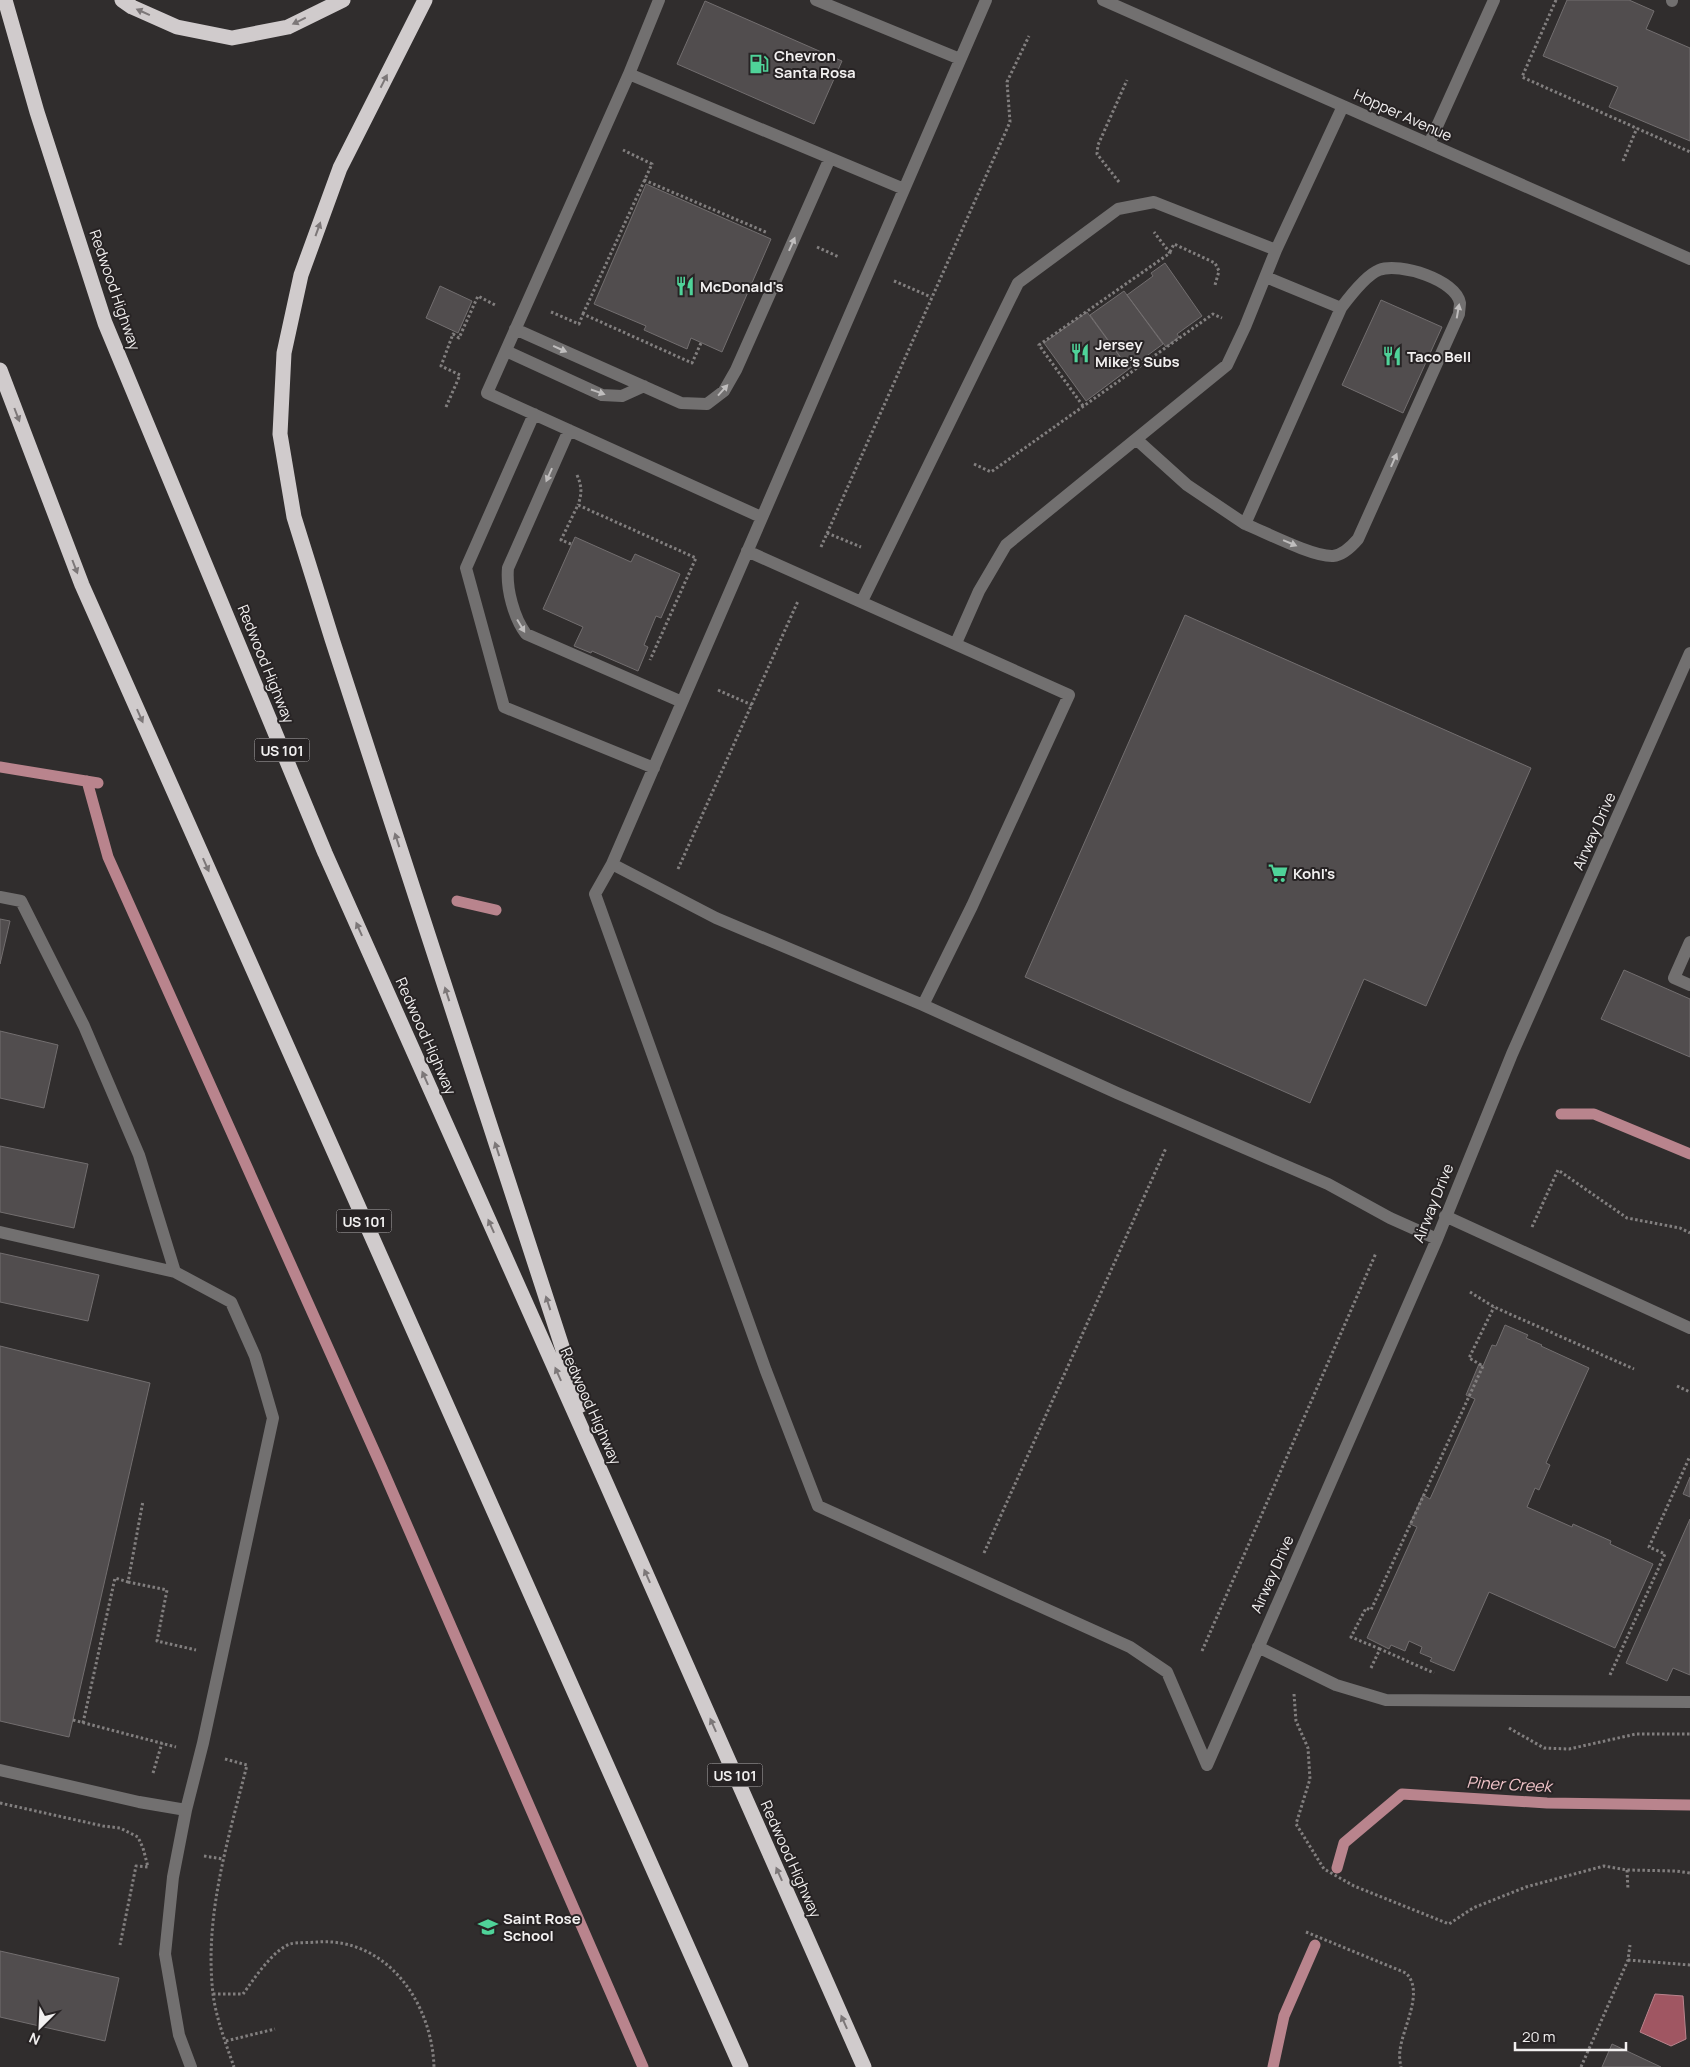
<svg xmlns="http://www.w3.org/2000/svg" width="1690" height="2067" font-family="Manrope,sans-serif">
<style>
.water{fill:#a05662;stroke:#b9848d}
.lines{fill:none;stroke-linecap:round;stroke-linejoin:round}
.stream{stroke:#b9848d;stroke-width:11}
.building{fill:#514d4e;stroke:#726e6f}
.path{stroke:#827f7f;stroke-width:3;stroke-dasharray:2.5 2.5;stroke-linecap:butt}
.minor{stroke:#727070;stroke-width:12}
.highway{stroke:#d0cbcc;stroke-width:15}
.oneway{fill:#7c7778}
.oneway2{fill:#bfbdbd}
.labels{text-anchor:middle;dominant-baseline:central;stroke-width:4;stroke-linejoin:round;paint-order:stroke}
.shield{fill:#272324;stroke:#b5b2b3;stroke-width:1}
.shield-label{font-size:14px;font-weight:bold;fill:#f2f0f0}
.poi-label{font-size:15px;font-weight:bold;fill:#f2f0f0;stroke:#272324;text-anchor:start}
.street-label{font-size:15px;fill:#f2f0f0;stroke:#272324}
.water-label{font-size:16px;font-style:italic;fill:#f4c7cc;stroke:#272324}
</style>
<rect width="100%" height="100%" fill="#302d2d"/>
<path class="water" d="M1655 1994 1683 1996 1686 2039 1671 2046 1640 2032Z"/>
<g class="lines">
<path class="stream" d="M0 767 98 783
M87 781 108 857 382 1468 643 2067
M457 901 496 910
M1561 1114H1594L1690 1154
M1337 1868 1344 1843 1402 1794 1547 1803 1690 1805
M1273 2067 1284 2016 1315 1945"/>
</g>
<path class="building" d="M1567 0H1629L1654 11 1646 29 1690 48V141L1609 107 1618 87 1543 56Z
M705 1 842 61 814 124 677 64Z
M646 184 771 239 722 352 691 338 687 349 644 330 646 326 594 304Z
M1165 263 1202 316 1177 334 1179 337 1166 347 1127 295 1153 276 1151 273Z
M440 286 472 301 458 333 426 318Z
M1124 291 1163 344 1129 369 1090 315Z
M1381 300 1442 327 1403 413 1342 385Z
M1087 312 1129 369 1086 401 1044 343Z
M575 537 631 562 635 554 680 574 661 618 656 616 644 645 648 647 638 671 592 651 591 653 574 646 583 627 543 609Z
M1185 615 1531 768 1426 1006 1364 979 1310 1103 1025 977Z
M0 919 10 921 0 964Z
M1624 970 1690 999V1057L1601 1019Z
M0 1031 58 1045 44 1108 0 1098Z
M0 1146 88 1164 74 1228 0 1212Z
M0 1253 99 1275 88 1321 0 1302Z
M1505 1325 1528 1335 1526 1338 1542 1345 1541 1346 1589 1368 1546 1463 1550 1465 1539 1490 1535 1488 1527 1507 1572 1527 1573 1524 1611 1541 1610 1544 1653 1564 1615 1648 1489 1592 1454 1671 1430 1661 1432 1658 1420 1653 1422 1647 1409 1641 1405 1651 1391 1645 1389 1649 1367 1638 1417 1527 1410 1524 1423 1495 1430 1499 1475 1399 1466 1395 1479 1364 1483 1366 1492 1345 1496 1346Z
M0 1346 150 1383 69 1737 0 1721Z
M1690 1477V1497L1683 1494Z
M1690 1519V1675L1673 1668 1667 1681 1626 1663Z
M0 1951 119 1978 105 2041 0 2017Z
M1612 2044 1661 2067H1602Z"/>
<g class="lines">
<path class="path" d="M1556 0 1522 77 1690 152
M1623 161 1637 128
M644 180 768 233
M1119 182 1097 154 1098 145 1127 80
M817 247 839 257
M1170 252 1174 244 1215 263 1219 271 1215 285
M894 281 931 297
M551 312 579 324 583 314 692 363 701 343
M583 314 652 164 623 150
M1083 406 1039 345 1170 253 1154 232
M446 407 460 375 441 366 453 334 459 338 478 296 495 305
M974 464 991 472 1213 314 1222 318
M577 475C582 486 582 494 578 505
M827 533 861 547
M571 544 561 540 578 505 696 558 650 660
M821 547 1010 122 1007 82 1029 36
M718 690 752 705
M678 869 798 601
M1532 1227 1558 1170 1627 1218 1680 1228 1690 1233
M1470 1292 1494 1307 1634 1369
M1677 1386 1690 1392
M984 1553 1166 1148
M128 1582 167 1590 157 1641 196 1650
M1380 1649 1351 1637 1366 1608 1371 1610 1483 1366 1469 1358 1494 1307
M1202 1651 1376 1253
M1371 1668 1380 1649 1434 1673
M1610 1675 1665 1554 1649 1547 1690 1456
M1294 1694 1296 1721 1308 1748 1310 1779 1296 1824 1324 1869 1354 1886 1449 1924 1473 1908 1526 1887 1604 1866 1627 1870 1676 1871 1690 1873
M73 1720 176 1747
M83 1723 115 1578 128 1582 143 1501
M1509 1728 1544 1748 1569 1749 1636 1734H1690
M225 1759 247 1765C228 1840 204 1916 213 1994 216 2018 226 2044 234 2067
M153 1773 162 1743
M0 1803 103 1826 120 1828 138 1837 143 1848 148 1867 136 1866 120 1945
M204 1856 223 1859
M1627 1870 1628 1890
M1306 1932 1406 1973C1425 1992 1402 2028 1400 2051 1399 2056 1400 2062 1401 2067
M1628 1960 1690 1965
M213 1994H243C254 1979 272 1951 290 1944 297 1942 309 1943 317 1942 387 1937 432 2003 434 2067
M226 2041 275 2029
M1581 2067 1628 1960 1630 1945"/>
<path class="minor" d="M816 0 960 59
M1103 0 1690 259
M1672 1V0
M629 74 659 0
M1429 144 1494 0
M515 329 681 403 707 404 724 391 736 370 830 158
M506 351 602 395 622 396 644 386
M534 414 466 568 504 707 654 768
M569 430 508 568C506 589 514 618 526 634L682 702
M1136 439 1187 485 1245 524 1341 308 1266 277
M761 517 487 393 629 74 904 189
M1245 524C1265 532 1313 557 1333 556 1343 555 1352 546 1358 539L1459 314C1459 311 1460 306 1460 303 1456 280 1400 262 1379 270 1366 275 1350 296 1341 308
M747 551 1069 695 972 906 923 1005 1117 1093 1328 1184 1390 1218 1437 1239
M862 601 1018 283 1118 209 1154 202 1276 250
M956 643 979 591 1006 545 1227 365 1245 327 1276 250 1343 106
M612 864 986 0
M0 897 21 901 84 1026 139 1155 175 1272 231 1302 255 1356 273 1418 203 1743 186 1810 173 1877 165 1954 179 2035 191 2067
M1690 942 1674 978 1690 985
M923 1005 716 918 612 864 595 894 766 1371 818 1506 1130 1647 1167 1672 1207 1765
M1445 1216 1690 1328
M0 1232 175 1272
M1258 1647 1336 1685 1386 1700 1690 1702
M1207 1765 1437 1239 1512 1054 1690 653
M0 1770 139 1802 186 1810"/>
<path class="highway" d="M5 0 37 112 105 323 325 853 606 1483 864 2067
M122 0 132 7 177 27 232 38 288 27 343 0
M425 0 340 168 301 275 284 353 280 434 294 517 332 639 581 1405
M0 370 82 585 741 2067"/>
</g>
<defs><path id="oneway-solid" d="M-6-.8H1V-3.2L6.5 0L1 3.2V.8H-6Z" transform="scale(1.25)"/></defs>
<g class="oneway">
<use href="#oneway-solid" transform="translate(143 12) rotate(-156)"/>
<use href="#oneway-solid" transform="translate(299 21) rotate(154)"/>
<use href="#oneway-solid" transform="translate(384 81) rotate(-63)"/>
<use href="#oneway-solid" transform="translate(318 229) rotate(-70)"/>
<use href="#oneway-solid" transform="translate(17 415) rotate(69)"/>
<use href="#oneway-solid" transform="translate(75 567) rotate(69)"/>
<use href="#oneway-solid" transform="translate(140 716) rotate(66)"/>
<use href="#oneway-solid" transform="translate(397 840) rotate(-108)"/>
<use href="#oneway-solid" transform="translate(206 865) rotate(66)"/>
<use href="#oneway-solid" transform="translate(359 929) rotate(-114)"/>
<use href="#oneway-solid" transform="translate(447 994) rotate(-108)"/>
<use href="#oneway-solid" transform="translate(425 1078) rotate(-114)"/>
<use href="#oneway-solid" transform="translate(497 1149) rotate(-108)"/>
<use href="#oneway-solid" transform="translate(491 1226) rotate(-114)"/>
<use href="#oneway-solid" transform="translate(548 1303) rotate(-108)"/>
<use href="#oneway-solid" transform="translate(558 1374) rotate(-114)"/>
<use href="#oneway-solid" transform="translate(647 1576) rotate(-114)"/>
<use href="#oneway-solid" transform="translate(713 1725) rotate(-114)"/>
<use href="#oneway-solid" transform="translate(779 1874) rotate(-114)"/>
<use href="#oneway-solid" transform="translate(844 2022) rotate(-114)"/>
</g>
<g class="oneway2">
<use href="#oneway-solid" transform="translate(792 244) rotate(-66)"/>
<use href="#oneway-solid" transform="translate(1458 311) rotate(-80)"/>
<use href="#oneway-solid" transform="translate(560 349) rotate(24)"/>
<use href="#oneway-solid" transform="translate(723 390) rotate(-48)"/>
<use href="#oneway-solid" transform="translate(598 392) rotate(19)"/>
<use href="#oneway-solid" transform="translate(1394 460) rotate(-66)"/>
<use href="#oneway-solid" transform="translate(549 475) rotate(114)"/>
<use href="#oneway-solid" transform="translate(1290 543) rotate(23)"/>
<use href="#oneway-solid" transform="translate(521 626) rotate(59)"/>
</g>
<defs>
<symbol id="fuel-bare" viewBox="-9 -9 18 18"><path d="M-5.5-6h7V0h2V4h1.3V-2.5L3-4.5l.8-.8L6-3V5H2.5V1h-1V6h-7ZM-4.2-4.7v3.2H.2V-4.7Z" fill="#4fd399" stroke="#272324" stroke-width="2.5" paint-order="stroke"/></symbol>
<symbol id="restaurant-bare" viewBox="-9 -9 18 18"><path d="M-5-6h1v4h1v-4h1v4h1v-4h1v5L-1.5 .5V6h-2V.5L-5-1ZM5-6V6H3V1.5H1.5Q1.5-4 5-6Z" fill="#4fd399" stroke="#272324" stroke-width="2.5" paint-order="stroke"/></symbol>
<symbol id="supermarket-bare" viewBox="-9 -9 18 18"><path d="M-6-5.5h2.5l.6 2H6L4.5 2H-2.5L-4.4-4H-6ZM-1.5 3.2a1.3 1.3 0 1 0 .1 0ZM3 3.2a1.3 1.3 0 1 0 .1 0Z" fill="#4fd399" stroke="#272324" stroke-width="2.5" paint-order="stroke"/></symbol>
<symbol id="school-bare" viewBox="-9 -9 18 18"><path d="M0-5L7-2L0 1L-7-2ZM-4 1L0 2.5L4 1V4Q0 6-4 4Z" fill="#4fd399" stroke="#272324" stroke-width="2.5" paint-order="stroke"/></symbol>
</defs>
<g fill-rule="evenodd">
<use href="#fuel-bare" x="745" y="50" width="28" height="28"/>
<use href="#restaurant-bare" x="671" y="272" width="28" height="28"/>
<use href="#restaurant-bare" x="1066" y="339" width="28" height="28"/>
<use href="#restaurant-bare" x="1378" y="342" width="28" height="28"/>
<use href="#supermarket-bare" x="1264" y="859" width="28" height="28"/>
<use href="#school-bare" x="474" y="1913" width="28" height="28"/>
</g>
<g class="labels">
<g class="shield">
<rect x="254.5" y="738.5" width="55" height="23" rx="4"/>
<rect x="336.5" y="1209.5" width="55" height="23" rx="4"/>
<rect x="707.5" y="1763.5" width="55" height="23" rx="4"/>
</g>
<g class="shield-label">
<text x="282" y="750">US 101</text>
<text x="364" y="1221">US 101</text>
<text x="735" y="1775">US 101</text>
</g>
<g class="poi-label">
<text x="774" y="55">Chevron<tspan x="774" dy="17">Santa Rosa</tspan></text>
<text x="700" y="286">McDonald's</text>
<text x="1095" y="344">Jersey<tspan x="1095" dy="17">Mike's Subs</tspan></text>
<text x="1407" y="356">Taco Bell</text>
<text x="1293" y="873">Kohl's</text>
<text x="503" y="1918">Saint Rose<tspan x="503" dy="17">School</tspan></text>
</g>
<g class="street-label">
<text transform="translate(1403 115) rotate(24)">Hopper Avenue</text>
<text transform="translate(115 290) rotate(71)">Redwood Highway</text>
<text transform="translate(266 664) rotate(68)">Redwood Highway</text>
<text transform="translate(1594 831) rotate(-66)">Airway Drive</text>
<text transform="translate(426 1036) rotate(66)">Redwood Highway</text>
<text transform="translate(1433 1203) rotate(-68)">Airway Drive</text>
<text transform="translate(591 1406) rotate(66)">Redwood Highway</text>
<text transform="translate(1272 1574) rotate(-66)">Airway Drive</text>
<text transform="translate(791 1859) rotate(66)">Redwood Highway</text>
</g>
<g class="water-label">
<text transform="translate(1509 1784) rotate(3)">Piner Creek</text>
</g>
</g>
<g transform="translate(40 2027) rotate(204)" stroke="#272324" stroke-width="4" paint-order="stroke">
<path d="M0-4L9 19L0 12L-9 19Z" fill="#f2f0f0"/>
<text y="-8" font-size="14" font-weight="bold" text-anchor="middle" fill="#f2f0f0">N</text>
</g>
<path d="M1515 2042v8h111v-8" fill="none" stroke="#f2f0f0" stroke-width="2.5"/>
<text x="1522" y="2042" font-size="15" fill="#f2f0f0" stroke="#272324" stroke-width="4" paint-order="stroke">20 m</text>
</svg>
